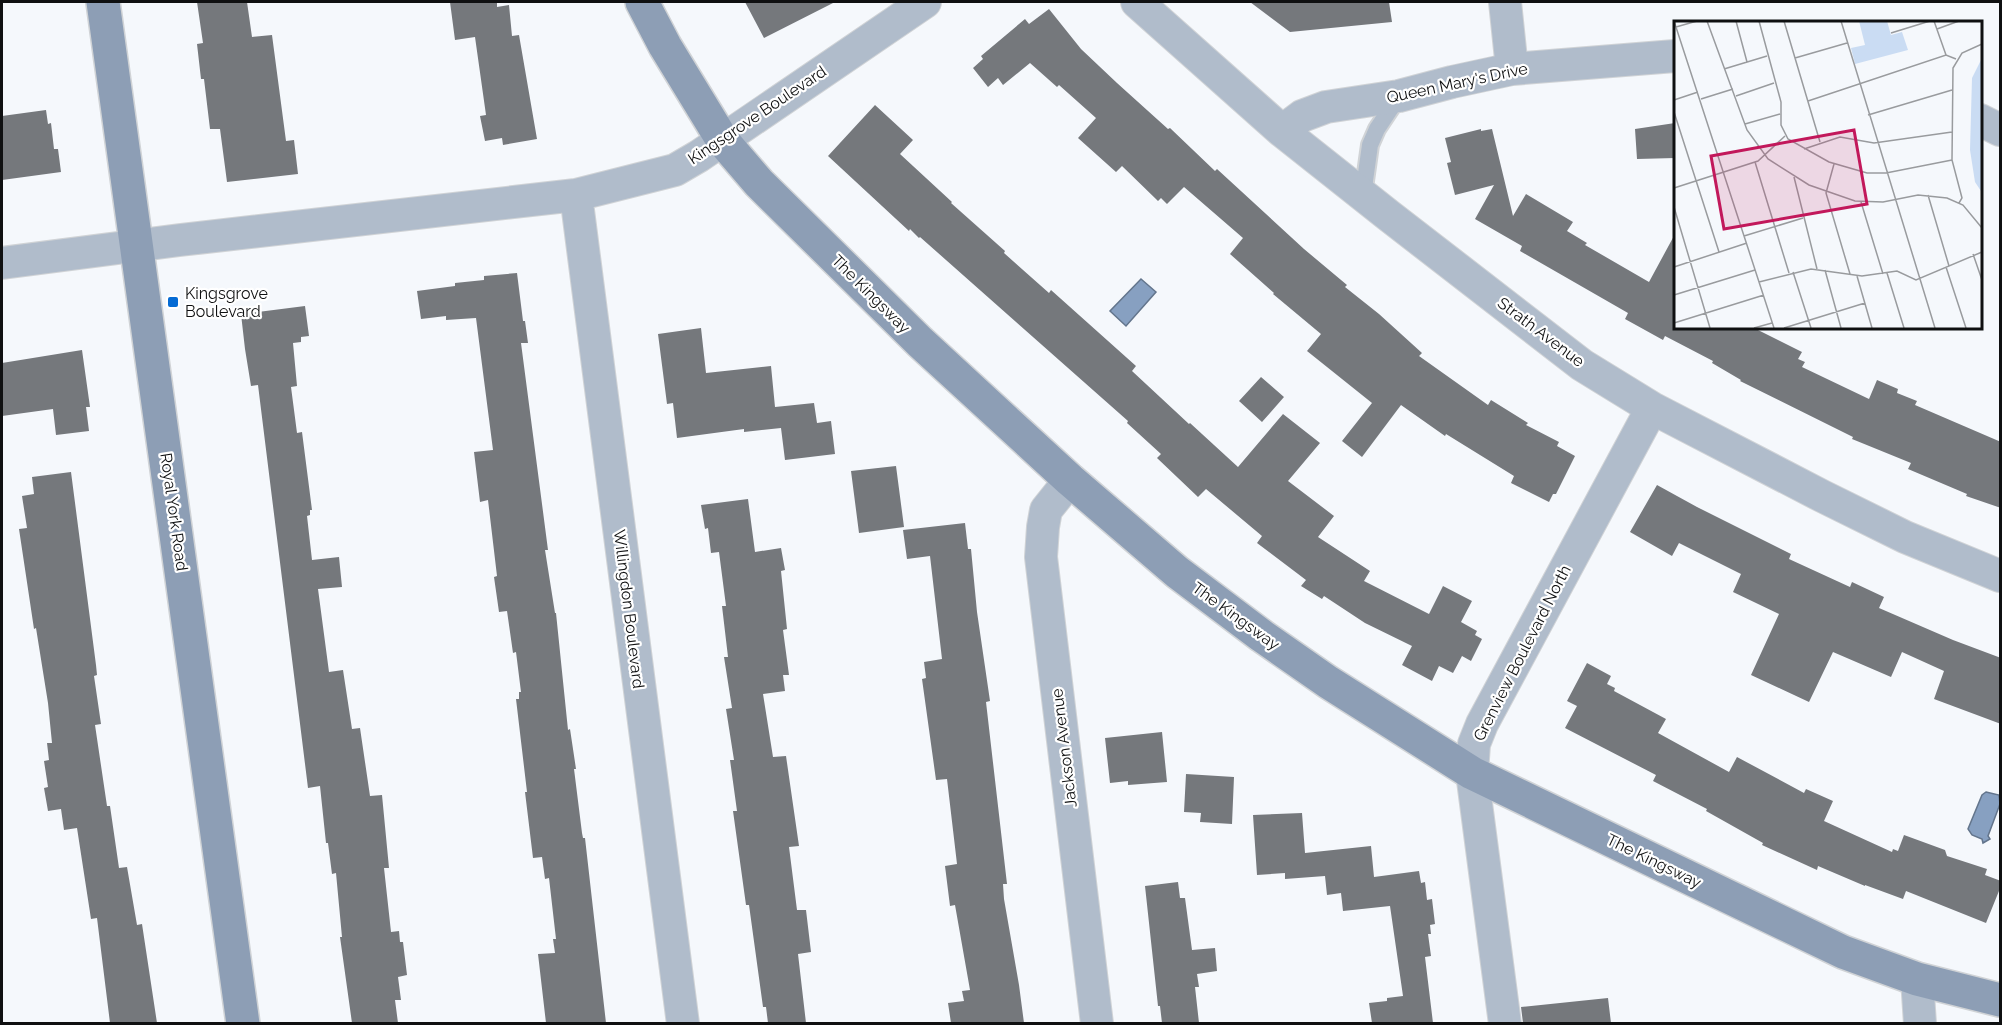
<svg xmlns="http://www.w3.org/2000/svg" width="2002" height="1025" font-family="Raleway,sans-serif">
<style>
.water{fill:#87a0c1;stroke:#63758c;stroke-width:1.5}
.building{fill:#75787c}
.lines{fill:none;stroke-linecap:round;stroke-linejoin:round}
.lane-casing{stroke:#d0d3d6;stroke-width:20}
.street-casing{stroke:#d0d3d6;stroke-width:34}
.secondary-casing{stroke:#d0d3d6;stroke-width:36}
.lane{stroke:#b0bccb;stroke-width:16}
.street{stroke:#b0bccb;stroke-width:32}
.secondary{stroke:#8d9eb5;stroke-width:33}
.poi-dot{fill:#056bd4;stroke:#fff;stroke-width:2}
.labels{text-anchor:middle;dominant-baseline:central;stroke-width:4.5;stroke-linejoin:round;paint-order:stroke}
.street-label{font-size:16px;fill:#0f1011;stroke:#fff}
.poi-label{font-size:16px;fill:#0f1011;stroke:#fff;text-anchor:start}
.inset-road{fill:none;stroke:#999b9e;stroke-width:1.5}
.view{fill:#c2185b;fill-opacity:0.15;stroke:#c2185b;stroke-width:3}
.inset-edge{fill:none;stroke:#0f1011;stroke-width:3}
</style>
<rect width="100%" height="100%" fill="#f5f8fc"/>
<path class="water" d="M1141 279 1156 292 1126 326 1110 311Z
M1986 792 1999 795 2000 804 1988 836 1990 839 1983 843 1982 839 1972 835 1968 829 1982 795Z"/>
<path class="building" d="M197 2H247L252 37 272 35 286 141 294 140 298 174 227 182 220 129H210L204 79H201L197 44 203 43Z
M450 2H497V7L509 5 512 36 519 35 537 139 503 145 502 138 485 141 480 116 486 115 475 37 455 40Z
M745 2H835L764 38Z
M1250 2H1389L1392 22 1290 32Z
M1049 9 1081 49 1117 83 1168 129 1170 128 1215 171 1217 169 1304 249 1347 285 1345 287 1379 314 1422 353 1419 356 1488 405 1491 400 1528 423 1526 425 1559 442 1557 446 1575 456 1556 494H1553L1549 502 1511 483 1514 476 1446 434 1445 436 1401 405 1362 457 1342 441 1372 403 1307 351 1321 334 1273 294 1274 293 1230 254 1243 238 1184 187 1167 204 1161 198 1158 201 1122 166 1116 172 1078 138 1096 118 1059 85 1057 87 1030 63 1003 85 998 78 988 87 973 68 983 59 981 56 1025 19 1029 24Z
M875 105 913 140 900 154 952 202 951 203 1005 251 1004 253 1049 293 1051 290 1136 366 1132 371 1189 424 1190 423 1238 467 1283 414 1320 443 1288 481 1334 516 1318 537 1370 571 1364 581 1429 614 1443 586 1472 601 1461 622 1477 631 1475 635 1482 639 1471 661 1462 656 1453 673 1439 666 1432 681 1402 665 1412 646 1365 623 1324 596 1322 599 1301 586 1306 580 1257 543 1262 536 1206 489 1198 497 1157 458 1161 454 1127 423 1128 421 920 237 919 238 910 229 909 231 828 156Z
M46 110 48 124 51 123 54 149H58L61 172 2 180V116Z
M1675 123V158L1637 159 1635 129Z
M1481 129V131L1492 129 1513 216 1526 194 1573 222 1567 231 1587 243 1585 245 1649 282 1675 234V327H1752L1802 352 1798 359 1805 362 1802 367 1869 399 1877 380 1898 389 1897 393 1917 401 1915 405 2001 442V508L1966 496 1967 494 1908 469 1911 463 1852 439 1853 437 1740 381 1741 380 1712 363 1713 361 1665 336 1663 340 1625 319 1628 313 1520 251 1522 246 1475 219 1494 185 1455 195 1447 163 1451 162 1445 138Z
M517 273 523 321H525L528 343H521L548 550H545L555 613H556L568 730 570 729 576 769H574L582 833 583 838H585L606 1023H546L538 954 555 953 553 939H556L549 878 545 879 542 857 533 858 525 792H527L516 699H519V692H521L516 652 513 653 507 611 499 612 494 577 497 576 488 500 480 502 474 452 493 450 476 318 446 320V316L421 319 417 291 455 286V283L484 280V276Z
M305 306 309 336 301 337V342L293 343 297 386 291 387 297 433 302 432 312 510H310V515L307 516 312 560 339 557 342 587 318 589 329 672 343 670 352 729 360 728 370 796 382 795 389 868H384L391 932 399 931 400 942H403L407 975 398 977 401 1000H395L398 1023H352L340 937H342L336 873 332 874 328 843H326L320 786 308 788 258 385 251 386 245 349 241 314Z
M701 328 706 373 771 366 775 407 814 403 817 423 831 421 835 454 785 460 781 428 744 432V429L677 438 673 403 667 404 658 334Z
M82 350 90 407H86L89 431 56 435 53 409 2 416V363Z
M1261 377 1284 397 1262 422 1239 401Z
M896 466 904 527 859 533 851 471Z
M71 472 96 665 97 675 94 676 101 724 95 725 107 806H110L119 868 127 867 137 925 142 924 157 1023H110L97 918 91 919 77 828 64 830 61 809 48 811 44 788 48 787 44 761 49 760 47 743H52L48 703 36 628 34 629 19 529 27 528 22 496 34 494 32 477Z
M1657 485 1697 507 1791 554 1789 559 1850 587 1852 582 1884 597 1879 608 1953 640 2001 658V724L1934 699 1944 671 1902 652 1891 677 1833 652 1809 702 1751 675 1779 614 1733 592 1741 574 1679 543 1672 556 1630 532Z
M748 499 755 552 781 548 785 570 781 571 787 629 783 630 789 675H783L785 691 763 694 773 757 786 756 799 846 789 847 797 910H806L811 952 798 954 806 1023H768L766 1007H763L749 905H746L733 811H737L730 760H734L726 709 732 708 724 657H728L722 606H726L719 552 711 553 708 528 705 529 701 505Z
M965 523 968 549H971L977 612 990 701 986 702 1007 884H1003L1004 899 1019 985 1024 1023H951L948 1003 964 1001 962 991 970 990 955 905 950 906 945 866 957 864 947 779 936 780 922 679 926 678 924 662 942 659 930 556 907 559 903 530Z
M1587 663 1611 676 1607 684 1615 688 1614 691 1666 719 1658 733 1729 772 1737 757 1804 793 1806 789 1833 801 1824 821 1892 852 1893 849 1898 851 1904 835 1945 850 1947 856 1987 869 1985 875 2001 881V886L1986 923 1906 891 1903 899 1865 885V886L1818 866 1817 870 1762 845 1763 843 1706 811 1707 809 1653 781 1656 775 1565 728 1577 706 1567 701Z
M1162 732 1167 782 1128 785V781L1110 783 1105 738Z
M1186 774 1234 777 1232 824 1200 822 1201 813 1184 812Z
M1302 813 1305 853 1371 846 1374 877 1419 871 1421 883 1425 882 1427 900 1432 899 1435 924 1430 925 1431 934H1428L1431 956 1425 957 1433 1023H1372L1369 1003 1387 1001V998L1403 996 1390 906 1343 911 1341 893 1327 895 1325 876 1285 879V873L1257 875 1253 815Z
M1178 882 1180 898H1185L1192 950 1215 948 1217 971 1197 974 1199 987H1195L1199 1023H1162L1160 1006H1158L1145 886Z
M1608 998 1611 1023H1523L1521 1007Z"/>
<g class="lines">
<defs>
<path id="lane" d="M1363 195 1370 145 1377 129 1399 96"/>
<path id="street" d="M1137 2 1282 131 1388 215 1582 365 1652 408 1822 496 1905 537 2000 576
M1505 2 1512 69
M1980 120 2000 130
M1282 131 1302 116 1326 107 1399 96 1452 82 1512 69 1675 56
M576 195 683 1024
M2 263 180 240 576 195 675 170 699 156 925 2
M1070 480 1046 510 1043 527 1041 557 1097 1024
M1917 979 1920 1024
M1505 1024 1472 773 1474 744 1482 724 1652 408"/>
<path id="secondary" d="M103 2 243 1024
M642 2 665 46 723 141 759 183 920 342 1070 480 1177 572 1262 636 1328 682 1472 773 1843 952 1917 979 2000 1000"/>
</defs>
<use href="#lane" class="lane-casing"/>
<use href="#street" class="street-casing"/>
<use href="#secondary" class="secondary-casing"/>
<use href="#lane" class="lane"/>
<use href="#street" class="street"/>
<use href="#secondary" class="secondary"/>
</g>
<rect class="poi-dot" x="167" y="296" width="12" height="12" rx="3"/>
<g class="labels">
<g class="street-label">
<text transform="translate(1457 83) rotate(-12)">Queen Mary's Drive</text>
<text transform="translate(757 115) rotate(-34)">Kingsgrove Boulevard</text>
<text transform="translate(871 294) rotate(45)">The Kingsway</text>
<text transform="translate(1541 332) rotate(37)">Strath Avenue</text>
<text transform="translate(174 512) rotate(82)">Royal York Road</text>
<text transform="translate(629 609) rotate(83)">Willingdon Boulevard</text>
<text transform="translate(1236 616) rotate(36)">The Kingsway</text>
<text transform="translate(1522 653) rotate(-63)">Grenview Boulevard North</text>
<text transform="translate(1064 748) rotate(-97)">Jackson Avenue</text>
<text transform="translate(1654 861) rotate(26)">The Kingsway</text>
</g>
<g class="poi-label">
<text x="185" y="293">Kingsgrove<tspan x="185" dy="18">Boulevard</tspan></text>
</g>
</g>
<g transform="translate(1674 21)">
<rect width="308" height="308" fill="#f5f8fc"/>
<path d="M185 0H213L217 14 228 11 234 29 181 43 177 27 191 24ZM307 39V170L301 161 296 129 298 57Z" fill="#cadcf3"/>
<path class="inset-road" d="M0 0 100 307M33 0 73 109 94 138 135 164 181 180 209 181 244 174 273 177 289 184 308 207M62 0 73 41M85 0 107 81V104L114 118 155 141 193 152H212L278 139M110 0 146 121M167 0 261 307M260 0 272 34M2 6 23 0M263 8 285 0M217 12 256 0M121 37 173 22M50 48 93 35M62 75 100 62M27 78 59 68M0 79 24 71M134 80 272 34 282 38M0 91 45 231M194 94 278 69M71 103 106 93M130 128 166 116 200 122 278 111M81 141 115 252M160 143 152 172 176 253M120 156 143 248M0 167 84 140 111 115M254 174 275 245M187 181 209 253M285 182 288 177 278 139 279 47 288 32 308 23M0 186 36 307M70 215 129 197M299 233 308 259M0 246 73 222M272 246 292 307M151 249 167 307M119 251 137 307M213 252 230 307M183 255 198 307M85 261 137 248 188 255 223 250 242 259 308 231M0 274 81 249M0 302 90 274M80 307 98 302M110 307 191 282"/>
<path class="view" d="M180 109 193 183 50 208 37 135Z"/>
<rect width="308" height="308" class="inset-edge"/>
</g>
<rect width="2002" height="1025" fill="none" stroke="#0f1011" stroke-width="6"/>
</svg>
